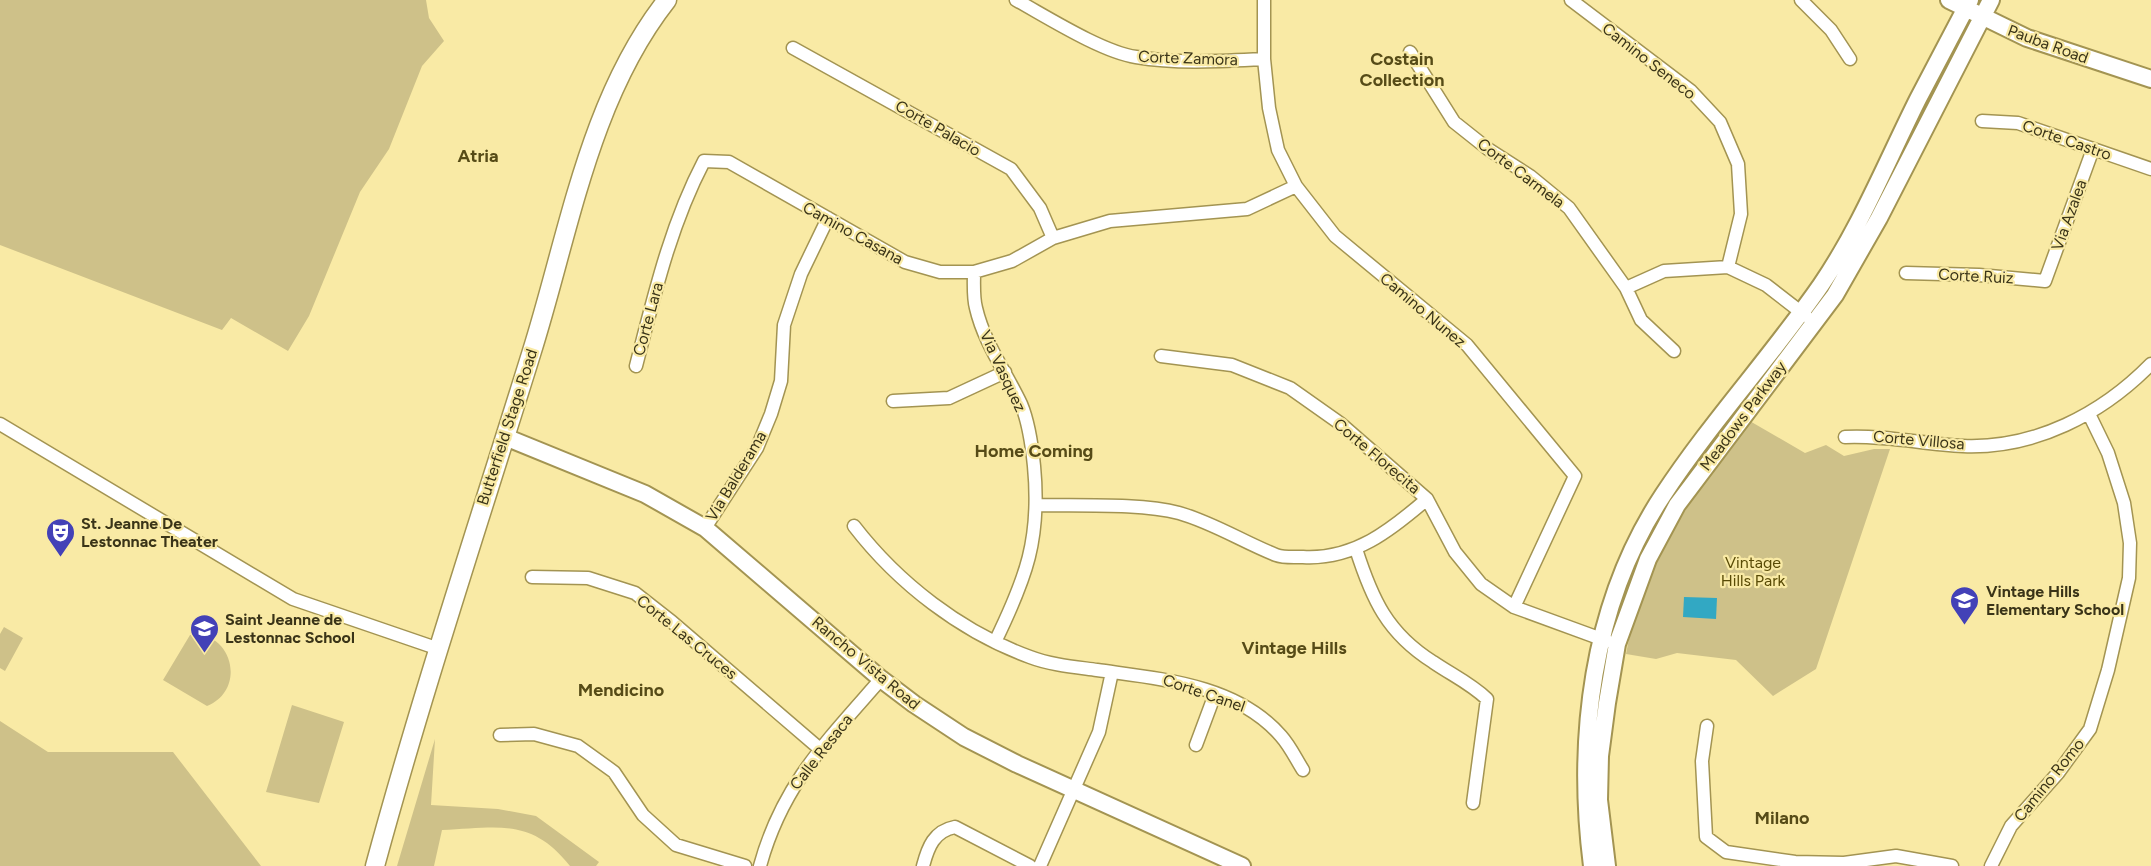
<svg xmlns="http://www.w3.org/2000/svg" width="2151" height="866" font-family="Figtree,sans-serif">
<style>
.green{fill:#cec189}
.water{fill:#32a8c3}
.lines{fill:none;stroke-linecap:round;stroke-linejoin:round}
.street-casing{stroke:#a39452;stroke-width:15}
.secondary-casing{stroke:#a39452;stroke-width:20}
.primary-casing{stroke:#a39452;stroke-width:21}
.street{stroke:#fff;stroke-width:12}
.secondary{stroke:#fff;stroke-width:16}
.primary{stroke:#fff;stroke-width:18}
.labels{text-anchor:middle;dominant-baseline:central;stroke-width:4.5;stroke-linejoin:round;paint-order:stroke}
.street-label{font-size:16px;fill:#3a3418;stroke:#f9eaa5}
.poi-label{font-size:16px;font-weight:bold;fill:#3a3418;stroke:#f9eaa5;text-anchor:start}
.park-label{font-size:16px;fill:#594b06;stroke:#f9eaa5}
.neighbourhood-label{font-size:18px;font-weight:bold;fill:#564b17;stroke:#f9eaa5}
</style>
<rect width="100%" height="100%" fill="#f9eaa5"/>
<path class="green" d="M0 0H426L429 18 444 41 422 66 389 149 360 192 309 316 288 351 231 318 222 330 0 245Z
M1748 420 1805 453 1826 445 1844 456 1874 449H1890L1816 669 1773 696 1736 660 1677 653 1656 659 1626 654C1643 564 1695 492 1748 420Z
M4 627 23 638 5 671 0 668V634Z
M190 635C233 630 247 690 207 706L163 680Z
M292 705 344 722 319 803 266 792Z
M0 721 48 752H173L261 866H0Z
M435 739 431 805 498 809 536 816 599 862 596 866H570C531 817 498 828 442 830L434 866H397Z"/>
<path class="water" d="M1684 597 1717 598 1716 619 1683 617Z"/>
<g class="lines">
<defs>
<path id="street" d="M1016 0C1047 17 1102 52 1136 57 1178 64 1222 61 1264 59
M1264 0V59L1269 108 1278 150 1296 186 1335 236 1467 345 1575 476 1514 607
M1571 0 1691 91 1720 122 1738 164 1741 214 1728 267
M1801 0 1831 30 1850 59
M793 48 1011 169 1040 208 1053 238
M1410 52 1454 122 1488 149 1530 176 1569 208 1626 288 1641 320 1674 351
M1982 121 2018 123 2151 169
M974 272C974 283 973 297 976 308 984 343 1006 372 1021 404 1029 423 1032 446 1034 466 1041 539 1026 578 995 642
M1906 273 1979 275 2045 281 2093 149
M1626 288 1664 271 1728 267 1766 285 1806 316
M1161 356 1232 365 1290 388 1341 424 1427 499 1455 552 1481 584 1514 607 1607 641
M636 366C654 296 670 226 704 161L729 162 905 262 940 272H974L1012 261 1053 238 1110 221 1247 209 1296 186
M893 401 949 398 1005 372
M0 424 293 599 439 649
M1845 437C1885 435 1923 444 1963 446 2035 449 2102 414 2151 364
M1038 505C1078 506 1141 503 1179 513 1214 523 1243 542 1276 555 1284 558 1294 557 1303 557 1354 560 1391 530 1427 499
M854 526C898 583 961 632 1030 657 1051 665 1075 667 1097 670 1160 679 1236 684 1281 736 1290 746 1296 759 1303 770
M705 528 757 448 771 414 781 381 784 325 801 274 828 218
M1356 549C1372 599 1387 633 1433 662 1452 675 1470 683 1487 699L1473 803
M532 577 588 578 635 593 672 622 820 749
M1707 726 1702 761 1706 837 1726 852 1795 862 1844 863 1896 856 1952 866
M500 735 534 734 578 746 614 772 643 815 676 845 745 866
M1196 745 1215 694
M760 866C782 785 827 741 881 679
M923 866C928 847 934 831 955 827L1030 866
M1040 866 1099 732 1112 672
M1991 866 2011 826 2058 773 2090 729 2108 670 2129 578 2130 543 2124 503 2108 453 2089 414"/>
<path id="secondary" d="M1949 0 2027 38 2151 79
M505 437 645 494 705 528 881 679 914 704 964 737 1017 764 1242 866
M1592 866C1576 740 1591 604 1663 495 1711 422 1771 357 1821 285 1860 228 1887 161 1918 99 1935 66 1953 33 1970 0
M1607 866 1599 800 1600 756 1607 703 1617 644 1648 559 1677 505 1835 295 1879 218 1991 0"/>
<path id="primary" d="M375 866C422 693 479 522 532 351 569 233 589 99 667 0"/>
</defs>
<use href="#street" class="street-casing"/>
<use href="#secondary" class="secondary-casing"/>
<use href="#primary" class="primary-casing"/>
<use href="#street" class="street"/>
<use href="#secondary" class="secondary"/>
<use href="#primary" class="primary"/>
</g>
<defs>
<symbol id="theatre-pin" viewBox="-11 -11 22 30"><path d="M0 17L-7.5 6A9.5 9.5 0 1 1 7.5 6Z" fill="#4341b7" stroke="#f9eaa5"/><path d="M-5-5.5Q0-4 5-5.5V0Q5 5 0 6Q-5 5-5 0ZM-3.3-2.5H-1v1.5H-3.3ZM1-2.5H3.3v1.5H1ZM-2.8 1Q0 5.5 2.8 1Z" fill="#fff"/></symbol>
<symbol id="school-pin" viewBox="-11 -11 22 30"><path d="M0 17L-7.5 6A9.5 9.5 0 1 1 7.5 6Z" fill="#4341b7" stroke="#f9eaa5"/><path d="M0-5L7-2L0 1L-7-2ZM-4 1L0 2.5L4 1V4Q0 6-4 4Z" fill="#fff"/></symbol>
</defs>
<g fill-rule="evenodd">
<use href="#theatre-pin" x="44" y="516" width="33" height="45"/>
<use href="#school-pin" x="1948" y="584" width="33" height="45"/>
<use href="#school-pin" x="188" y="612" width="33" height="45"/>
</g>
<g class="labels">
<g class="street-label">
<text transform="translate(2048 44) rotate(20)">Pauba Road</text>
<text transform="translate(1188 58) rotate(2)">Corte Zamora</text>
<text transform="translate(1649 61) rotate(38)">Camino Seneco</text>
<text transform="translate(938 128) rotate(30)">Corte Palacio</text>
<text transform="translate(2067 140) rotate(19)">Corte Castro</text>
<text transform="translate(1521 173) rotate(37)">Corte Carmela</text>
<text transform="translate(2069 215) rotate(-70)">Via Azalea</text>
<text transform="translate(853 233) rotate(29)">Camino Casana</text>
<text transform="translate(1976 276) rotate(3)">Corte Ruiz</text>
<text transform="translate(1423 310) rotate(40)">Camino Nunez</text>
<text transform="translate(648 319) rotate(-75)">Corte Lara</text>
<text transform="translate(1003 371) rotate(65)">Via Vasquez</text>
<text transform="translate(1743 416) rotate(-53)">Meadows Parkway</text>
<text transform="translate(507 427) rotate(-72)">Butterfield Stage Road</text>
<text transform="translate(1919 440) rotate(5)">Corte Villosa</text>
<text transform="translate(1377 456) rotate(40)">Corte Florecita</text>
<text transform="translate(736 476) rotate(-59)">Via Balderama</text>
<text transform="translate(687 637) rotate(39)">Corte Las Cruces</text>
<text transform="translate(866 663) rotate(40)">Rancho Vista Road</text>
<text transform="translate(1204 693) rotate(19)">Corte Canel</text>
<text transform="translate(821 752) rotate(-52)">Calle Resaca</text>
<text transform="translate(2049 780) rotate(-51)">Camino Romo</text>
</g>
<g class="poi-label">
<text x="81" y="523">St. Jeanne De<tspan x="81" dy="18">Lestonnac Theater</tspan></text>
<text x="1986" y="591">Vintage Hills<tspan x="1986" dy="18">Elementary School</tspan></text>
<text x="225" y="619">Saint Jeanne de<tspan x="225" dy="18">Lestonnac School</tspan></text>
</g>
<g class="park-label">
<text x="1753" y="562">Vintage<tspan x="1753" dy="18">Hills Park</tspan></text>
</g>
<g class="neighbourhood-label">
<text x="1402" y="59">Costain<tspan x="1402" dy="21">Collection</tspan></text>
<text x="478" y="156">Atria</text>
<text x="1034" y="451">Home Coming</text>
<text x="1294" y="648">Vintage Hills</text>
<text x="621" y="690">Mendicino</text>
<text x="1782" y="818">Milano</text>
</g>
</g>
</svg>
